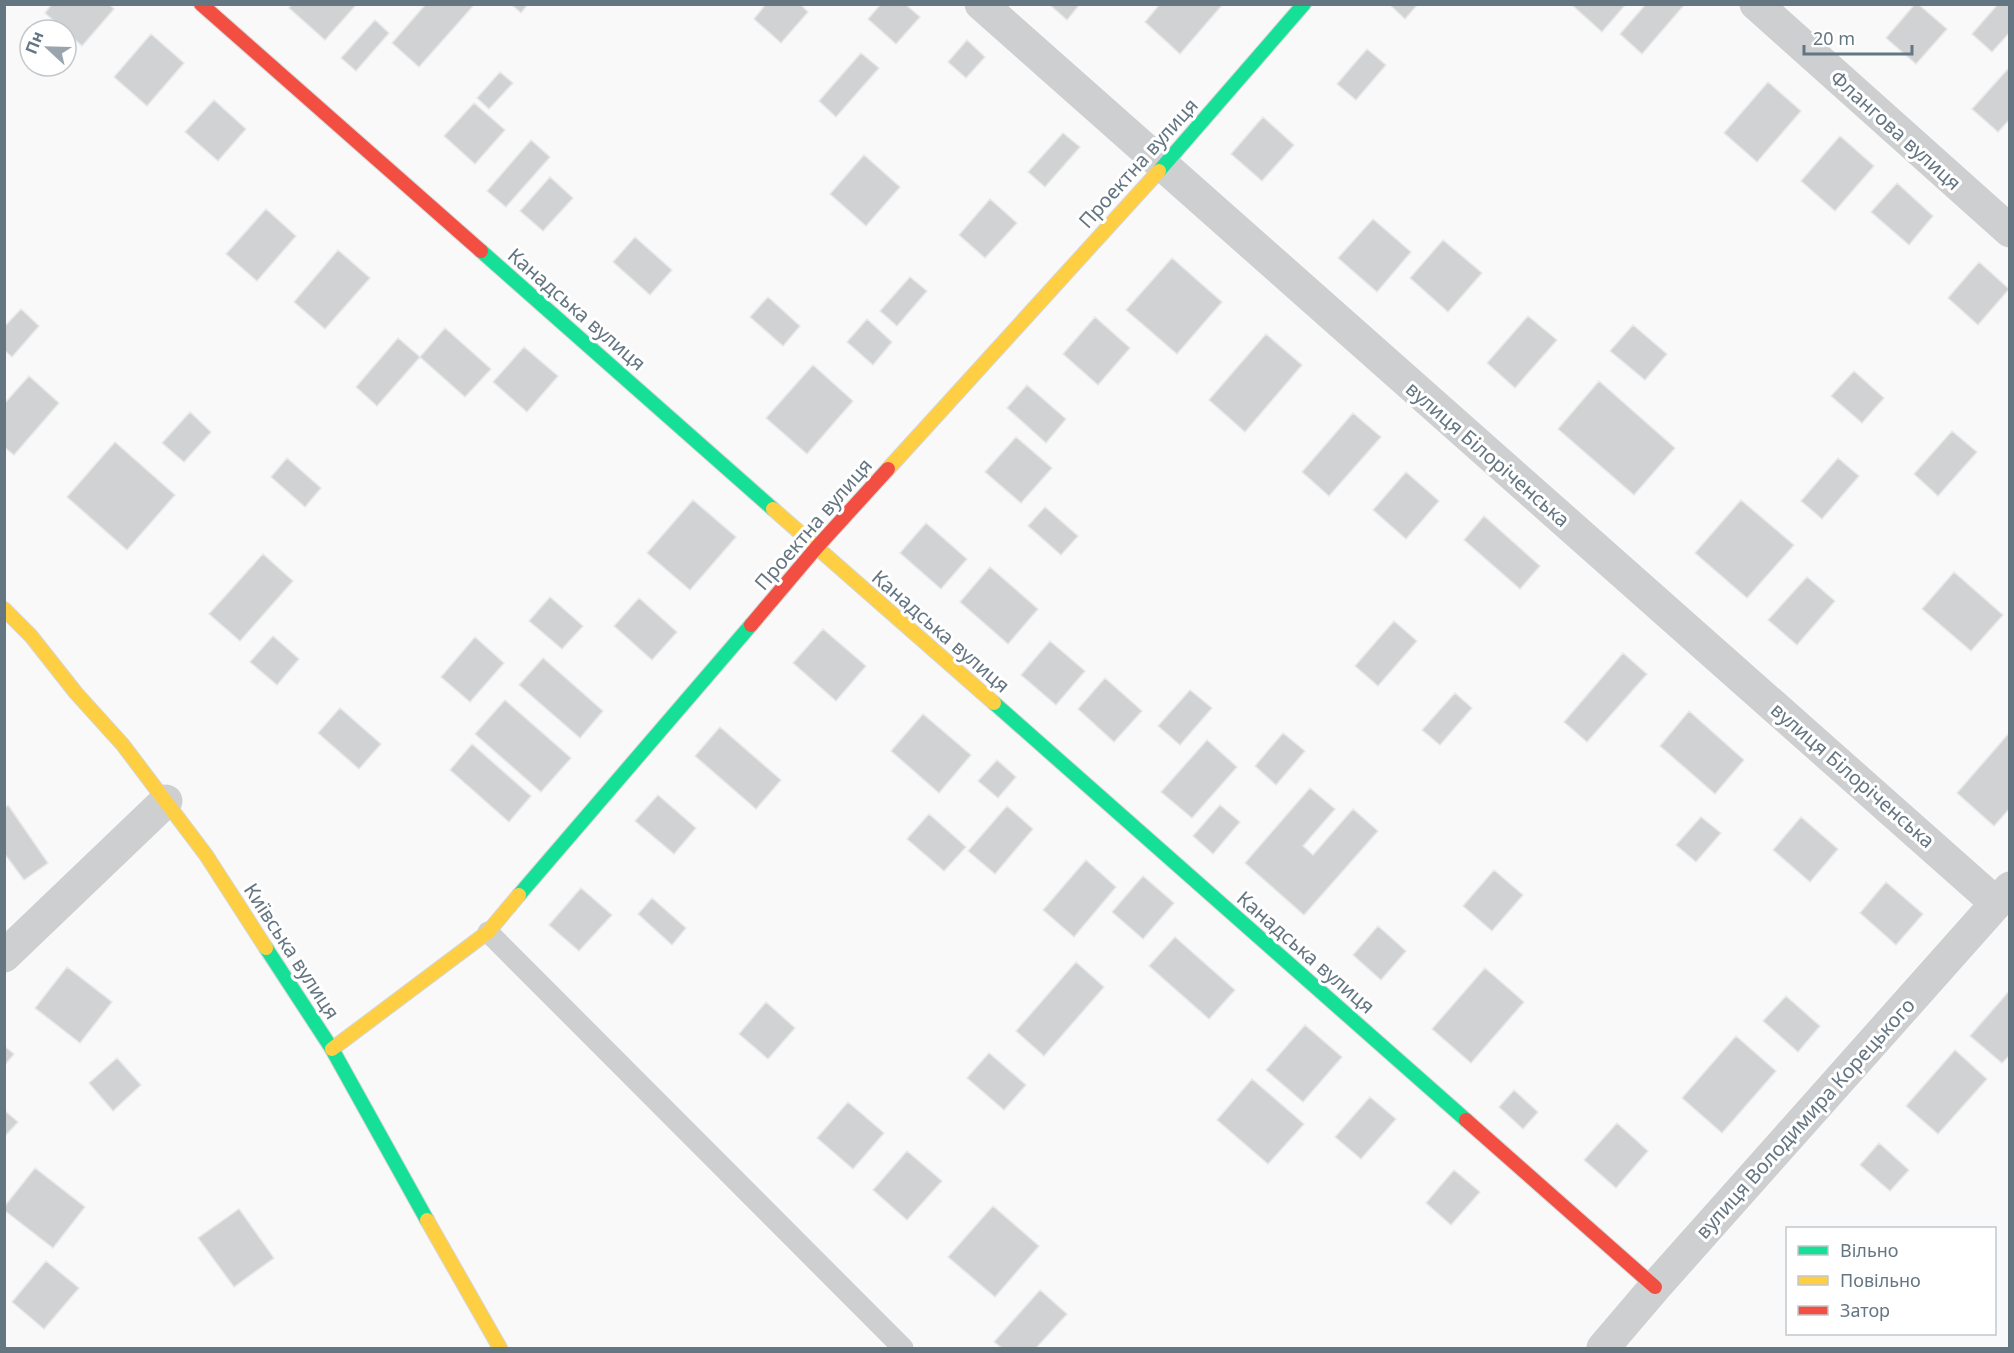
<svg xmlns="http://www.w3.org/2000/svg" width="2014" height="1353" font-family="'Noto Sans',sans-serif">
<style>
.building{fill:#d0d2d3;stroke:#e8e8e8;stroke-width:1.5}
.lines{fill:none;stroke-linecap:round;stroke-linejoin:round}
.fast-casing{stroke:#d5d6d7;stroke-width:16}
.slow-casing{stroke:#d5d6d7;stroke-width:16}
.jam-casing{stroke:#d5d6d7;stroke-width:16}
.lane{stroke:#cecfd0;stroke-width:21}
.street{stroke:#cecfd0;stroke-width:33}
.fast{stroke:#16e098;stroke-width:14}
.slow{stroke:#ffcf43;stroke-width:14}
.jam{stroke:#f24e42;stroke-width:14}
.labels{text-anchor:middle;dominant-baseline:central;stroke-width:6;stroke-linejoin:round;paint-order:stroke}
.street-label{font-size:20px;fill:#657683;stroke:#fff}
</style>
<rect width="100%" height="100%" fill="#f9f9f9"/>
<path class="building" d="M52 4H109L114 9 82 46 45 13Z
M292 4H355L356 5 325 40 289 8Z
M426 4 474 5 419 67 392 43Z
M511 4H528L521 13Z
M766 4H800L808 12 781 43 754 19Z
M881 4H905L920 17 896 44 868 19Z
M1049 4H1080L1067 20Z
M1160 4H1223L1180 54 1145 22Z
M1389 4H1418L1405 19Z
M1571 4H1626L1602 32Z
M1646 4H1685L1642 54 1620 34Z
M1915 4H1918L1947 29 1916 64 1886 38Z
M1998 4 2010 5V32L1992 52 1972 34Z
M375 20 389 33 356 71 341 58Z
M151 34 184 63 147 106 114 77Z
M967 40 985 57 966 78 948 62Z
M1367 49 1386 65 1356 100 1337 84Z
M861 53 879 68 836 117 819 101Z
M2008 69 2010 70V119L1998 132 1972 109Z
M500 72 513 83 489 109 477 98Z
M1768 82 1801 111 1757 162 1724 133Z
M214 100 246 129 218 161 185 132Z
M474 103 505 130 475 164 444 136Z
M1263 117 1294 145 1262 181 1231 154Z
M1063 133 1080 147 1045 187 1028 172Z
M1840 136 1874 166 1835 211 1801 181Z
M531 140 550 157 506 207 487 191Z
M864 155 900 187 866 226 830 194Z
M550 177 573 198 543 231 520 211Z
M1897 183 1933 216 1909 245 1871 212Z
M990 199 1017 223 985 258 959 235Z
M266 209 296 236 257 281 226 254Z
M1373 219 1411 252 1377 292 1338 258Z
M635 237 672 270 650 295 613 262Z
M1443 240 1482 273 1448 312 1410 278Z
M338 250 370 278 325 329 294 302Z
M1172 258 1222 302 1177 354 1126 310Z
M1979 262 2009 289 1978 325 1948 298Z
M910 277 927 291 897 326 880 311Z
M768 297 800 326 783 346 750 317Z
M21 309 39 326 12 357 4 350V327Z
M1528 316 1557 340 1515 388 1487 363Z
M1095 317 1130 348 1098 385 1063 354Z
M867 319 892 342 873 365 847 342Z
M1633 325 1667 354 1645 380 1610 351Z
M445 328 491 369 465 397 420 357Z
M1266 334 1302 365 1245 432 1209 400Z
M398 338 420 357 377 406 356 387Z
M524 347 558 376 527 412 493 382Z
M813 365 853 401 807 454 766 418Z
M1854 371 1884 398 1862 423 1831 396Z
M29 376 59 403 14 455 4 447V404Z
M1599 381 1675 448 1634 495 1558 429Z
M1027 385 1066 419 1046 443 1007 408Z
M190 412 211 432 184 462 162 443Z
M1353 413 1381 437 1329 496 1302 472Z
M1952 431 1977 452 1938 496 1914 474Z
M1016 437 1052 468 1021 503 985 472Z
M115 442 175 495 127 550 67 497Z
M287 458 321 488 305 507 271 477Z
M1838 458 1859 476 1822 519 1801 501Z
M1406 472 1439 501 1406 539 1373 510Z
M693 500 736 537 690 590 647 553Z
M1741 500 1794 545 1747 598 1695 553Z
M1045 507 1078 536 1061 555 1028 526Z
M1484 516 1540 566 1520 589 1464 540Z
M926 523 967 559 941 589 900 553Z
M263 554 293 581 240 641 209 614Z
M990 567 1038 609 1008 644 960 602Z
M1954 572 2003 615 1971 651 1922 609Z
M1807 577 1835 601 1797 645 1768 620Z
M550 597 583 626 562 649 529 621Z
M639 598 677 632 652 660 614 626Z
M1394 621 1417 641 1378 686 1355 666Z
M823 629 866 666 836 701 793 663Z
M273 636 299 659 277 685 250 662Z
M475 637 504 663 470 702 441 677Z
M1050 641 1085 671 1056 705 1021 675Z
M1623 653 1647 674 1587 742 1564 722Z
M543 658 603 711 580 738 519 685Z
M1105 678 1142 711 1114 742 1078 709Z
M1190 690 1212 708 1180 745 1158 726Z
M1455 693 1472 708 1440 745 1422 730Z
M505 700 571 758 541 792 475 734Z
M340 708 381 744 359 769 318 733Z
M1689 711 1744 760 1715 794 1660 746Z
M923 714 971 755 939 793 891 751Z
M720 727 781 780 756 809 695 756Z
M2010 732V808L1994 826 1957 793Z
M1283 733 1305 751 1276 785 1255 766Z
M1207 740 1237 767 1192 818 1161 792Z
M472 744 531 796 509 822 450 770Z
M997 760 1016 777 998 798 978 781Z
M1310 788 1335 809 1303 846 1313 855 1353 809 1378 831 1304 915 1245 863Z
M658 795 696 828 674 854 635 821Z
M8 805 48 863 24 880 4 853V808Z
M1220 805 1240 822 1213 854 1193 836Z
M1007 806 1033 829 995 874 968 851Z
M929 814 966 847 944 871 907 839Z
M1701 817 1721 833 1696 862 1676 845Z
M1801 817 1838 849 1810 882 1773 850Z
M1086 860 1116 887 1074 937 1043 910Z
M1494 870 1523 895 1492 931 1463 906Z
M1143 876 1174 903 1143 939 1112 912Z
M1886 882 1923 914 1896 945 1860 913Z
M581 888 612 915 579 951 549 925Z
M652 898 686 928 672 945 638 914Z
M1378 926 1406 951 1381 980 1353 955Z
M1175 937 1235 990 1209 1019 1149 966Z
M1076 962 1104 987 1044 1056 1016 1031Z
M67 967 112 1002 80 1043 35 1008Z
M1485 968 1524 1002 1471 1063 1432 1029Z
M2010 990V1055L2002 1063 1970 1036Z
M1786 996 1820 1026 1798 1052 1763 1021Z
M766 1002 795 1028 768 1059 739 1034Z
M1305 1025 1342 1057 1303 1102 1266 1070Z
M1736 1036 1776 1071 1722 1133 1682 1098Z
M4 1046 14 1054 4 1066Z
M1955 1050 1987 1079 1938 1134 1906 1106Z
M989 1053 1026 1085 1004 1110 967 1078Z
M117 1058 141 1085 113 1111 89 1083Z
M1252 1079 1304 1124 1268 1164 1217 1120Z
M1514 1090 1538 1112 1523 1129 1499 1107Z
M1370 1097 1396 1119 1361 1159 1335 1137Z
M848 1102 884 1133 853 1169 817 1138Z
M4 1110 18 1122 4 1137Z
M1617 1123 1648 1151 1616 1188 1584 1160Z
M1879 1143 1909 1170 1890 1191 1860 1165Z
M907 1151 942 1181 907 1220 873 1190Z
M35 1168 85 1207 53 1248 4 1210V1207Z
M1454 1170 1480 1192 1451 1225 1426 1203Z
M993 1206 1039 1246 995 1297 948 1257Z
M239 1209 274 1258 234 1287 198 1238Z
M46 1261 79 1288 44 1329 12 1302Z
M1040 1290 1067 1314 1036 1348H1002L994 1342Z"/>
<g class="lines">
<defs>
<path id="fast" d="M1159 171 1304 4
M481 251 773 509
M994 703 1466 1120
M519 895 751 625
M266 948 332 1049 427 1220"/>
<path id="slow" d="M888 469 1159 171
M773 509 994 703
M4 609 31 636 76 693 123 745 206 855 266 948
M332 1049 488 932 519 895
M427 1220 500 1348"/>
<path id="jam" d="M201 4 481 251
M751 625 817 547 888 469
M1466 1120 1655 1287"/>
</defs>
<use href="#fast" class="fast-casing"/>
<use href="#slow" class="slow-casing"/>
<use href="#jam" class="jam-casing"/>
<path class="lane" d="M488 932 903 1348"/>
<path class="street" d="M981 4 1996 903
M1756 4 2010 231
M4 956 166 801
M1603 1348 1655 1287 2010 888"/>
<use href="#fast" class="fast"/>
<use href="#slow" class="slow"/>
<use href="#jam" class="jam"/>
</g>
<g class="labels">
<g class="street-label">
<text transform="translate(1896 130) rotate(42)">Флангова вулиця</text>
<text transform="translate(1138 163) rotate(-48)">Проектна вулиця</text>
<text transform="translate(577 309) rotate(41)">Канадська вулиця</text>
<text transform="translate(1488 454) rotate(41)">вулиця Білоріченська</text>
<text transform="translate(813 524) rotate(-49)">Проектна вулиця</text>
<text transform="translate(941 631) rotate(41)">Канадська вулиця</text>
<text transform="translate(1853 775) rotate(41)">вулиця Білоріченська</text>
<text transform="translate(292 951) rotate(57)">Київська вулиця</text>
<text transform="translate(1306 952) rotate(41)">Канадська вулиця</text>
<text transform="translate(1805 1118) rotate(-48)">вулиця Володимира Корецького</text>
</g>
</g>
<rect width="2014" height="1353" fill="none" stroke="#657683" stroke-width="12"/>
<rect x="1786" y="1227" width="210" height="108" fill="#ffffff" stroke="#c1c8cd" stroke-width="1.5"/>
<rect x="1798" y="1246" width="30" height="9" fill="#16e098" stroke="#c1c8cd" stroke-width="1.5"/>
<text x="1840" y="1257" font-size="18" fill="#657683">Вільно</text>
<rect x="1798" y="1276" width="30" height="9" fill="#ffcf43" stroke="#c1c8cd" stroke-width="1.5"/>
<text x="1840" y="1287" font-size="18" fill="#657683">Повільно</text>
<rect x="1798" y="1306" width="30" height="9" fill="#f24e42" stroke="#c1c8cd" stroke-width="1.5"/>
<text x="1840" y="1317" font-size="18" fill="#657683">Затор</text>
<g transform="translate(48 48) rotate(292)"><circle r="28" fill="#ffffff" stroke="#c1c8cd" stroke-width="1.5"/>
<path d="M0-4.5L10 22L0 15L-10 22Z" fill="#99a4ac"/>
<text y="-9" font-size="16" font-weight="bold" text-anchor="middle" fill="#657683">Пн</text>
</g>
<path d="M1804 45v9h108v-9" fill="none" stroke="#657683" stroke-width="3"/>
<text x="1813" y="45" font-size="18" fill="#657683" stroke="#ffffff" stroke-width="4.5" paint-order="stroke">20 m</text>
</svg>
